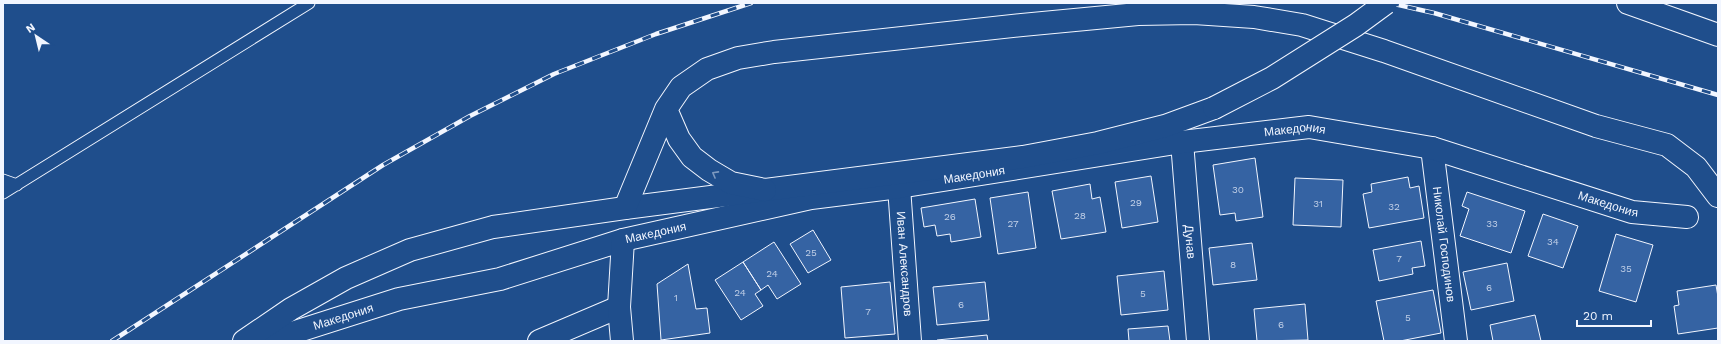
<svg xmlns="http://www.w3.org/2000/svg" width="1721" height="344" font-family="'Work Sans',sans-serif">
<style>
.building{fill:#3563a3;stroke:#f2f6ff}
.lines{fill:none;stroke-linecap:round;stroke-linejoin:round}
.service-casing{stroke:#f2f6ff;stroke-width:13}
.minor-casing{stroke:#f2f6ff;stroke-width:24}
.secondary-casing{stroke:#f2f6ff;stroke-width:24}
.primary-casing{stroke:#f2f6ff;stroke-width:24}
.service{stroke:#1f4e8c;stroke-width:11}
.minor{stroke:#1f4e8c;stroke-width:22}
.secondary{stroke:#1f4e8c;stroke-width:22}
.primary{stroke:#1f4e8c;stroke-width:22}
.rail-casing{stroke:#f2f6ff;stroke-width:4.5}
.rail{stroke:#1f4e8c;stroke-width:3;stroke-dasharray:9;stroke-linecap:butt}
.secondary-bridge-casing{stroke:#f2f6ff;stroke-width:24;stroke-linecap:butt}
.secondary-bridge{stroke:#1f4e8c;stroke-width:22}
.oneway{stroke:#7e9ac0}
.labels{text-anchor:middle;dominant-baseline:central;stroke-width:3;stroke-linejoin:round;paint-order:stroke}
.number-label{font-size:10px;fill:#c3d1e8}
.street-label{font-size:12px;fill:#f2f6ff;stroke:#1f4e8c}
</style>
<rect width="100%" height="100%" fill="#1f4e8c"/>
<path class="building" d="M1255 158 1263 217 1236 221 1235 213 1220 215 1213 165Z
M1151 176 1158 222 1122 228 1115 182Z
M1408 177 1410 188 1419 186 1424 218 1369 228 1363 194 1372 192 1371 184Z
M1295 178 1343 180 1341 227 1293 225Z
M1090 184 1092 199 1100 197 1106 232 1061 239 1052 191Z
M1028 192 1036 248 998 254 990 198Z
M1467 192 1525 211 1511 253 1460 236 1469 209 1462 206Z
M975 199 981 237 951 242 950 234 937 236 935 225 924 227 921 208Z
M1543 214 1578 226 1563 268 1528 256Z
M813 230 831 260 808 273 790 244Z
M1616 234 1653 245 1636 302 1599 291Z
M1421 241 1425 266 1412 268 1413 274 1379 281 1373 250Z
M774 242 801 284 777 299 768 285 761 290 743 262Z
M1252 243 1257 280 1213 285 1209 248Z
M743 262 761 290 755 294 763 306 741 320 715 280Z
M1507 263 1514 301 1471 310 1463 272Z
M688 264 696 309 707 308 710 333 661 340 657 284Z
M1164 271 1168 310 1121 315 1117 276Z
M890 282 895 334 845 338 841 287Z
M985 282 989 320 937 325 933 287Z
M1716 285 1718 297V328L1678 334 1674 306 1679 305 1677 291Z
M1433 290 1441 333 1400 341H1384L1376 301Z
M1305 304 1308 340 1257 341 1254 309Z
M1535 315 1541 341H1493L1490 325Z
M1168 326 1170 341H1129L1128 329Z
M987 335 988 341H937V340Z"/>
<g class="lines">
<defs>
<path id="service" d="M3 180 17 185
M3 193 309 3"/>
<g id="minor">
<path d="M1628 3 1718 35"/>
<path id="s1" d="M1182 142 1198 341"/>
<path id="s2" d="M1432 148 1456 341"/>
<path id="s3" d="M899 187 910 341"/>
<path id="s4" d="M267 341 399 299 500 279 623 240 811 198 899 187 1182 142 1309 127 1432 148 1632 212 1687 217"/>
<path d="M539 341 619 307"/>
<path d="M622 341 619 307 623 240"/>
</g>
<path id="secondary" d="M625 208 1023 157 1098 143 1165 126 1214 108"/>
<path id="primary" d="M666 109 679 139 692 157 709 170 731 183 765 190
M244 341 291 309 346 278 410 250 493 227 625 208 666 109 681 87 707 69 738 58 774 52 1022 25 1138 14 1194 13 1254 17 1302 25 1384 51 1596 126 1667 145 1696 167 1718 196"/>
</defs>
<use href="#service" class="service-casing"/>
<use href="#minor" class="minor-casing"/>
<use href="#secondary" class="secondary-casing"/>
<use href="#primary" class="primary-casing"/>
<use href="#service" class="service"/>
<use href="#minor" class="minor"/>
<use href="#secondary" class="secondary"/>
<use href="#primary" class="primary"/>
<defs>
<path id="rail" d="M1390 3 1434 13 1718 95
M112 341 383 165 470 116 554 74 656 34 751 3"/>
</defs>
<use href="#rail" class="rail-casing"/>
<use href="#rail" class="rail"/>
<defs>
<path id="secondary-bridge" d="M1214 108 1272 78 1356 25 1386 3"/>
</defs>
<use href="#secondary-bridge" class="secondary-bridge-casing"/>
<use href="#secondary-bridge" class="secondary-bridge"/>
</g>
<defs><path id="oneway-chevron" d="M-2-3.5L2.5 0L-2 3.5" fill="none" stroke-width="1.6" stroke-linecap="round" stroke-linejoin="round"/></defs>
<use class="oneway" href="#oneway-chevron" transform="translate(715 174) rotate(-151)"/>
<g class="labels">
<g class="number-label">
<text x="1238" y="189">30</text>
<text x="1136" y="202">29</text>
<text x="1318" y="203">31</text>
<text x="1394" y="206">32</text>
<text x="1080" y="215">28</text>
<text x="950" y="216">26</text>
<text x="1013" y="223">27</text>
<text x="1492" y="223">33</text>
<text x="1553" y="241">34</text>
<text x="811" y="252">25</text>
<text x="1399" y="258">7</text>
<text x="1233" y="264">8</text>
<text x="1626" y="268">35</text>
<text x="772" y="273">24</text>
<text x="1489" y="287">6</text>
<text x="740" y="292">24</text>
<text x="1143" y="293">5</text>
<text x="676" y="297">1</text>
<text x="961" y="304">6</text>
<text x="868" y="311">7</text>
<text x="1408" y="317">5</text>
<text x="1281" y="324">6</text>
</g>
<g class="street-label">
<text stroke="none"><textPath href="#s4" startOffset="1052">Македония</textPath></text>
<text stroke="none"><textPath href="#s4" startOffset="728">Македония</textPath></text>
<text stroke="none"><textPath href="#s4" startOffset="1376">Македония</textPath></text>
<text stroke="none"><textPath href="#s4" startOffset="404">Македония</textPath></text>
<text stroke="none"><textPath href="#s1" startOffset="100">Дунав</textPath></text>
<text stroke="none"><textPath href="#s2" startOffset="97">Николай Господинов</textPath></text>
<text stroke="none"><textPath href="#s3" startOffset="77">Иван Александров</textPath></text>
<text stroke="none"><textPath href="#s4" startOffset="80">Македония</textPath></text>
</g>
</g>
<rect width="1721" height="344" fill="none" stroke="#f2f6ff" stroke-width="8"/>
<g transform="translate(36 36) rotate(325)" stroke="#1f4e8c" stroke-width="3" paint-order="stroke">
<path d="M0-3L7 15L0 10L-7 15Z" fill="#f2f6ff"/>
<text y="-6" font-size="11" font-weight="bold" text-anchor="middle" fill="#f2f6ff">N</text>
</g>
<path d="M1577 320v6h74v-6" fill="none" stroke="#f2f6ff" stroke-width="2"/>
<text x="1583" y="320" font-size="12" fill="#f2f6ff" stroke="#1f4e8c" stroke-width="3" paint-order="stroke">20 m</text>
</svg>
